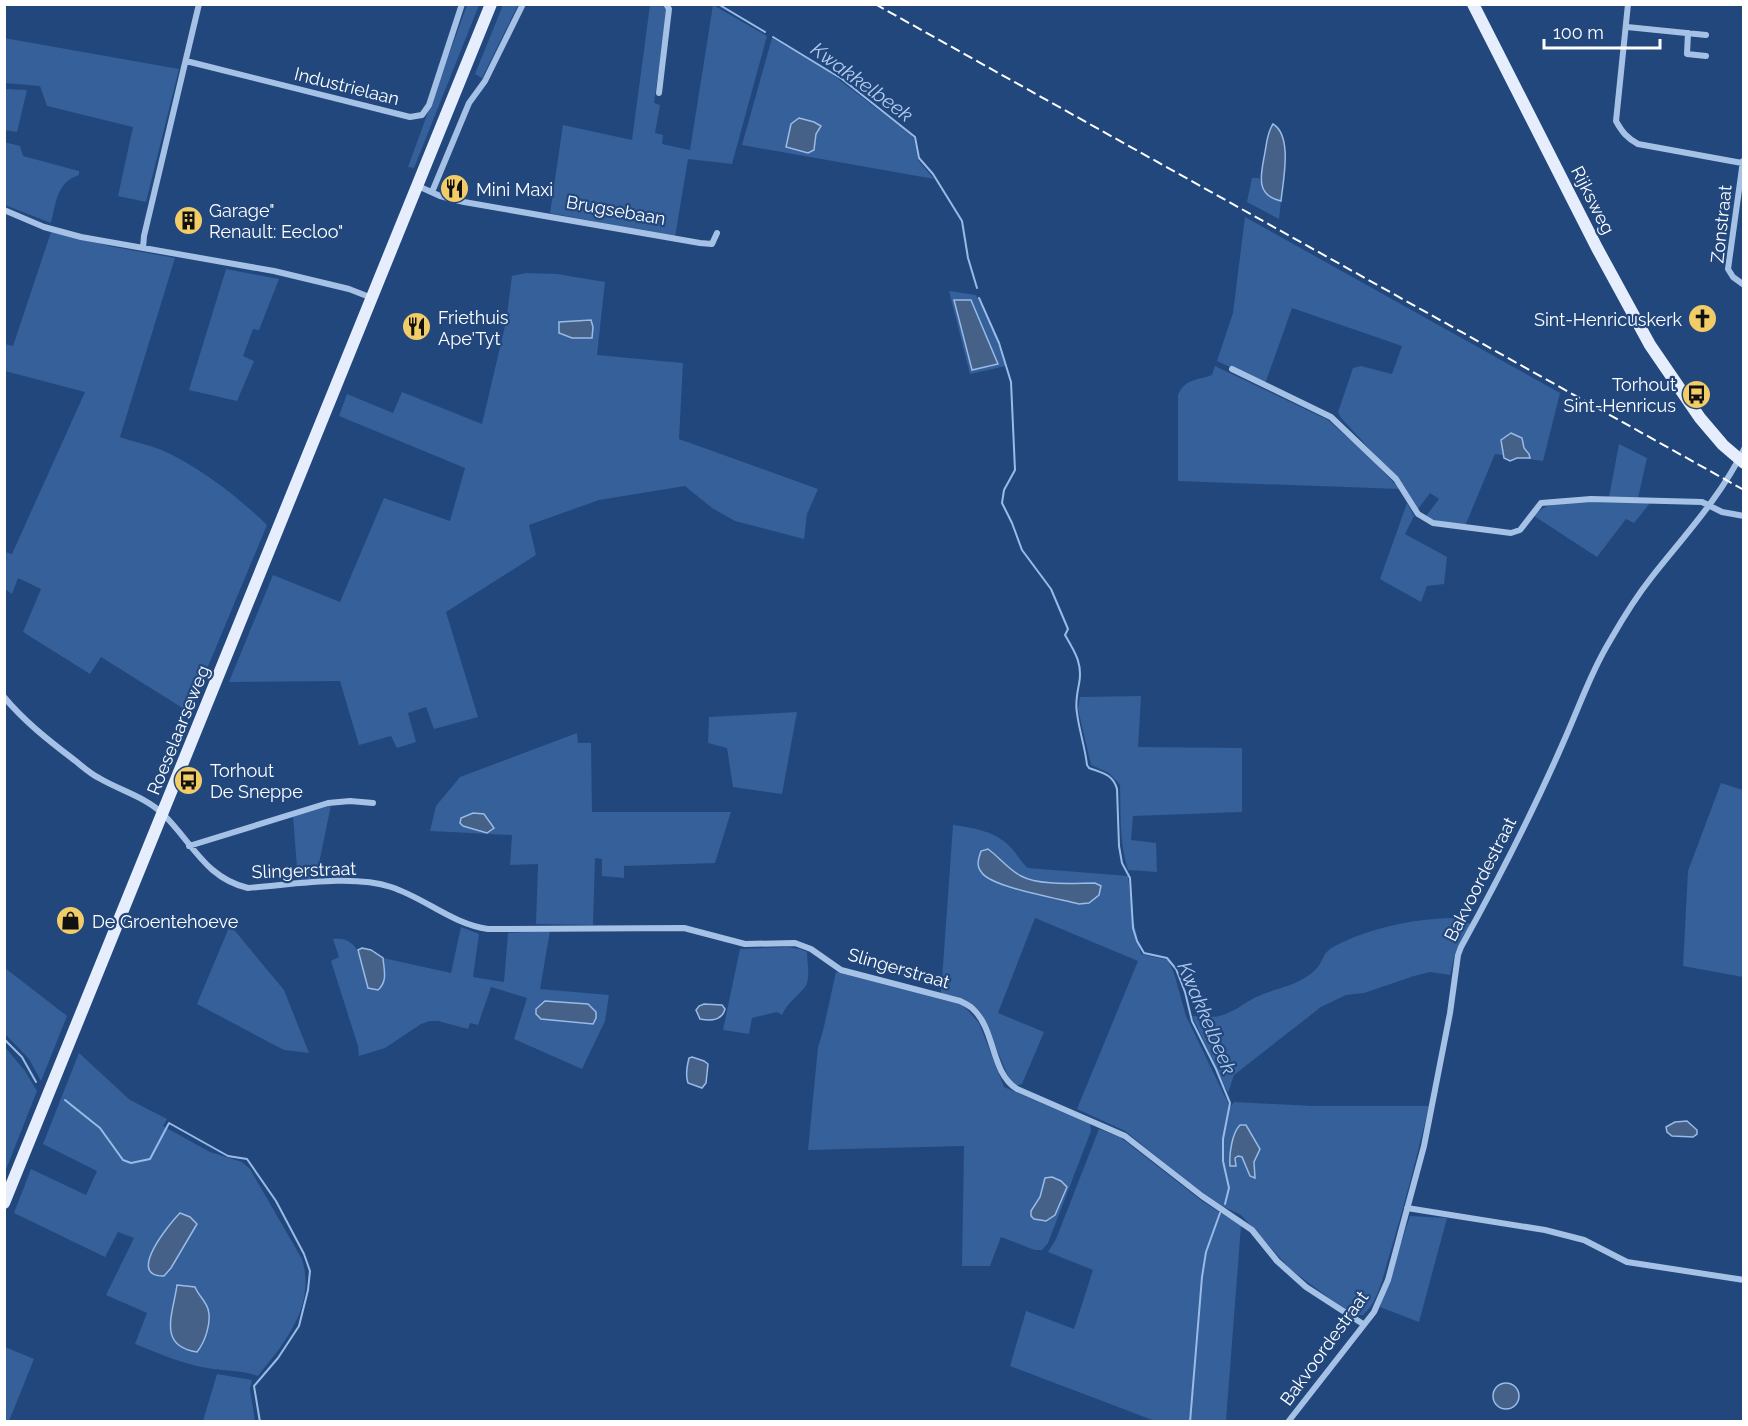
<svg xmlns="http://www.w3.org/2000/svg" width="1748" height="1426" font-family="Raleway,sans-serif">
<style>
.green{fill:#35609a;fill-rule:evenodd}
.water{fill:#456188;stroke:#99bbe7;stroke-width:1.5}
.lines{fill:none;stroke-linecap:round;stroke-linejoin:round}
.stream{stroke:#99bbe7;stroke-width:2}
.street{stroke:#a5c1e6;stroke-width:6}
.primary{stroke:#e6eefd;stroke-width:12}
.rail{stroke:#fff;stroke-width:2;stroke-dasharray:10 4.5;stroke-linecap:butt}
.labels{text-anchor:middle;dominant-baseline:central;stroke-width:4.5;stroke-linejoin:round;paint-order:stroke}
.street-label{font-size:18px;fill:#fff;stroke:#22477c}
.poi-label{font-size:18px;fill:#fff;stroke:#22477c;text-anchor:start}
.water-label{font-size:20px;font-style:italic;fill:#b0cbee;stroke:#22477c}
</style>
<rect width="100%" height="100%" fill="#22477c"/>
<path class="green" d="M467 5H479L414 168 408 167Z
M503 5H518L482 78 475 74Z
M650 5H662L667 10 654 103 660 105 655 133 663 135 662 144 690 150 713 5 767 36 732 164 688 159 675 237 550 213 563 125 632 140Z
M4 38 179 69 146 202 118 196 133 127 47 106 40 86 5 83Z
M772 38 829 72 911 135 914 139 918 160 934 179 742 145Z
M4 89 27 90 17 132 5 130Z
M4 142 20 146 23 156 79 171V175C57 182 56 202 51 223L5 205Z
M1252 178H1259C1264 189 1268 198 1281 201L1279 219 1247 202Z
M1245 217 1560 393 1543 461 1495 454 1465 526 1434 520 1426 516 1439 499 1430 493 1418 509 1401 483 1341 418 1338 412 1353 368 1361 366 1392 374 1402 346 1292 308 1265 384 1217 361 1233 313Z
M51 232 114 247 175 258 120 437C134 442 150 445 164 451 202 469 237 496 267 525L189 712 101 657 90 674 23 632 41 589 18 578 12 594 5 589V552L12 554 85 392 5 371V344L13 346Z
M226 269 279 279 259 330 253 329 243 356 254 361 237 401 189 390Z
M526 273 557 274 605 282 597 355 683 363 679 439 818 489 807 514 804 539 735 521 712 508 685 486 599 500 529 525 536 555 446 612 478 717 434 729 426 707 408 713 416 742 397 748 391 736 359 745 340 681 229 682 273 575 340 602 384 498 450 521 465 468 339 416 347 394 393 413 402 392 482 424 506 322 512 276Z
M949 291 976 295 996 338 1006 366 970 374ZM971 300 998 364 954 301Z
M1215 366 1328 420 1364 452 1400 489 1178 481V395C1186 378 1196 381 1212 375Z
M1619 444 1647 458 1638 498 1609 497Z
M1599 502 1650 503 1634 523 1626 519 1597 557 1534 516C1548 498 1579 503 1599 502Z
M1407 503 1414 516 1405 534 1447 557 1444 584 1427 586 1421 602 1380 579Z
M1141 696 1138 747 1242 748V812L1133 816 1131 840 1156 843 1157 872 1128 870C1119 842 1121 814 1120 785L1109 773 1091 765 1078 709 1080 697Z
M797 712 782 794 733 787 727 748 708 743 709 717Z
M577 733 578 743H591L592 812H731L715 863 624 866V878L602 876V859L595 858 593 925 536 924 538 864 510 865 512 835 430 831 436 806 460 777Z
M1721 783 1743 790V977L1683 966 1688 871Z
M331 805 316 878 298 881 293 816Z
M953 825C975 828 999 832 1013 850 1019 857 1021 862 1028 868L1128 876 1132 914 1141 954 1168 960 1174 973 1186 1016 1230 1107 1234 1102 1313 1106H1429C1417 1155 1405 1204 1390 1253 1384 1273 1379 1301 1363 1315H1352L1290 1269 1241 1215 1222 1206 1191 1184 1125 1131 1077 1109 1138 961 1035 918 998 1013 1044 1032 1022 1084 1016 1086 1009 1078 980 1011C968 1000 957 997 941 994Z
M1451 918 1471 924 1455 953 1450 975 1430 972 1414 976 1364 993 1346 995 1321 1007 1234 1075 1228 1093 1192 1016C1200 1016 1211 1018 1219 1016 1233 1013 1244 1003 1256 997 1275 988 1299 986 1315 970 1324 962 1321 953 1335 946 1369 928 1413 919 1451 918Z
M230 925 284 990 309 1053 284 1050 197 1004Z
M461 927 479 934 473 977 504 982 508 933 550 931 540 989 609 995 605 1021 582 1069 514 1039 527 998 491 987 478 1025 470 1023 468 1029 438 1021H430L421 1024 385 1048 359 1056 358 1046 331 961 339 957 333 939C362 935 362 968 368 987L385 979 383 958 451 973Z
M787 947 800 949 807 952C807 962 810 974 807 983 804 992 788 1001 782 1015L777 1012 752 1018 749 1034 723 1030 740 949Z
M5 968 67 1016 41 1081 29 1059 5 1034Z
M836 972 963 1005 979 1023 1004 1087 1090 1124 1091 1131 1048 1243 1042 1250H1035L1001 1237 990 1266H962L964 1146 808 1150 818 1047 823 1031Z
M5 1047 25 1071 37 1091 5 1172Z
M79 1053 130 1100 167 1119 163 1126 210 1152 242 1162 250 1169 302 1259C316 1305 286 1342 258 1376 241 1370 224 1371 207 1368 182 1364 158 1353 135 1344L147 1313 106 1295 134 1238 118 1232 105 1257 14 1213 31 1169 86 1195 97 1171 43 1144Z
M1099 1129 1120 1137 1202 1201 1241 1226 1226 1421H1155L1010 1366 1026 1311 1074 1329 1093 1270 1048 1252 1056 1239Z
M1410 1216 1447 1218 1419 1322 1380 1307Z
M5 1347 34 1359 9 1421H5Z
M217 1374 252 1380 250 1389 255 1421H203Z"/>
<path class="water" d="M799 118 814 122 821 126 816 134 814 150 808 153 786 147 791 124Z
M1273 124C1293 136 1283 181 1281 201 1253 195 1262 171 1265 152 1267 142 1267 133 1273 124Z
M954 300H971L998 364 972 370Z
M591 320 593 327 592 338H572L559 333V322Z
M1511 433 1522 438 1524 448 1529 454 1530 458H1517L1510 461 1504 458 1501 440Z
M473 813 484 814 494 828 487 833 463 826 460 823 461 818Z
M988 849C999 857 1009 870 1021 876 1040 886 1074 883 1095 883L1101 886 1099 895 1089 903 1079 904C1060 899 992 887 982 873 976 866 978 860 981 851Z
M362 948 371 950 383 958C384 970 388 981 378 990L368 988 358 950Z
M545 1001 588 1004 596 1012V1018L593 1024 541 1019 536 1014V1009Z
M704 1004 722 1005 725 1009C722 1021 710 1021 700 1019L696 1010 699 1006Z
M692 1057 704 1061 708 1064 706 1083 702 1088 688 1083C685 1075 687 1066 689 1058Z
M1687 1121 1697 1130V1134L1693 1137 1672 1136 1667 1132 1666 1127 1675 1122Z
M1240 1125H1246L1260 1149 1254 1162 1255 1178 1250 1176 1242 1157 1238 1156 1235 1158 1236 1166H1230C1229 1154 1232 1133 1240 1125Z
M1052 1177 1061 1181 1067 1187 1055 1215 1046 1221 1034 1219 1031 1216V1211L1040 1197 1045 1178Z
M180 1213 190 1217 197 1224 171 1268 164 1276C125 1277 170 1223 180 1213Z
M177 1285 195 1287C198 1295 205 1300 208 1309 212 1322 205 1342 197 1352 157 1346 173 1314 177 1285Z
M1493 1396a13 13 0 1 1 26 0a13 13 0 1 1-26 0Z"/>
<g class="lines">
<path class="stream" d="M718 4 765 32
M773 37 842 79 915 137 919 158 933 174 962 221 968 258 977 288
M979 298 999 343 1011 382 1015 470 1004 490 1002 503 1012 523 1022 550 1051 589 1068 629 1065 635C1075 652 1083 664 1079 684 1077 694 1075 703 1077 713 1079 730 1085 747 1087 765L1089 768C1102 773 1113 774 1117 789L1119 846 1122 863 1130 878 1133 928 1137 941 1144 953 1167 958 1176 969 1185 992 1192 1021 1216 1069 1230 1103 1223 1139V1161L1229 1188 1225 1204
M4 1039 22 1057 36 1082
M65 1100 100 1128 123 1160 131 1163 150 1159 169 1123 228 1156 247 1159 276 1201 304 1254 310 1271 308 1290 299 1326 278 1358 254 1386 260 1422
M1190 1422 1202 1277 1206 1252 1220 1213"/>
<path class="street" d="M1628 4 1616 121C1622 132 1627 138 1638 144L1742 163
M1627 27 1706 35
M1688 33 1687 54 1706 56
M186 61 410 117 422 115 429 105 462 4
M659 93 669 9 666 4
M1743 161 1728 269 1733 277 1744 285
M418 186 440 196 464 202 700 243 712 244 717 233
M432 192 469 103 485 81 523 4
M4 210 44 227 81 237 274 271 349 289 372 298
M143 248 144 236 199 4
M1232 369 1331 417 1396 479 1418 514 1433 523 1511 533 1520 530 1541 503 1591 499 1702 502 1722 512 1744 516
M4 697C24 721 48 740 73 759 81 765 89 773 99 778 119 790 146 797 163 814 192 842 205 878 248 888 290 885 352 874 391 887 425 898 452 924 488 929L684 928 745 944 795 943 811 949 841 970 960 1001C964 1003 969 1005 972 1008 996 1029 990 1072 1017 1089L1125 1136 1202 1196 1252 1230 1277 1261 1306 1287 1363 1324
M189 846 328 803 350 801 373 803
M1407 1208 1545 1230 1584 1240 1627 1262 1744 1280
M1288 1422 1374 1312 1388 1280 1424 1146 1450 1013 1458 955 1461 947C1498 880 1533 812 1563 743 1579 707 1591 672 1611 639 1623 618 1636 597 1651 578 1684 536 1720 498 1744 449"/>
<path class="primary" d="M1473 4 1597 248 1650 345 1700 418 1723 445 1744 463
M4 1203 491 4"/>
<path class="rail" d="M875 4 1744 490"/>
</g>
<defs>
<symbol id="restaurant-disc" viewBox="-11 -11 22 22"><circle r="9.5" fill="#f2cd67" stroke="#22477c"/><path d="M-5-6h1v4h1v-4h1v4h1v-4h1v5L-1.5 .5V6h-2V.5L-5-1ZM5-6V6H3V1.5H1.5Q1.5-4 5-6Z" fill="#111"/></symbol>
<symbol id="building-disc" viewBox="-11 -11 22 22"><circle r="9.5" fill="#f2cd67" stroke="#22477c"/><path d="M-4-6H4V6H1V3H-1V6H-4ZM-2.5-4.3h1.7v1.8h-1.7ZM.8-4.3h1.7v1.8H.8ZM-2.5-1h1.7V.8h-1.7ZM.8-1h1.7V.8H.8Z" fill="#111"/></symbol>
<symbol id="church-disc" viewBox="-11 -11 22 22"><circle r="9.5" fill="#f2cd67" stroke="#22477c"/><path d="M-1.2-6h2.4v3.5h3.3v2.4h-3.3V6h-2.4V-.1h-3.3v-2.4h3.3Z" fill="#111"/></symbol>
<symbol id="bus-disc" viewBox="-11 -11 22 22"><circle r="9.5" fill="#f2cd67" stroke="#22477c"/><path d="M-5-6H5V4H4V6H2V4H-2V6H-4V4H-5ZM-3.5-4V0h7V-4ZM-3.5 1.2v1.5H-2V1.2ZM2 1.2v1.5H3.5V1.2Z" fill="#111"/></symbol>
<symbol id="shop-disc" viewBox="-11 -11 22 22"><circle r="9.5" fill="#f2cd67" stroke="#22477c"/><path d="M-5-2.5h2.3a2.7 3.5 0 0 1 5.4 0H5L5.5 6h-11ZM-1.5-2.5h3a1.5 2.3 0 0 0-3 0Z" fill="#111"/></symbol>
</defs>
<g fill-rule="evenodd">
<use href="#restaurant-disc" x="438" y="172" width="33" height="33"/>
<use href="#building-disc" x="172" y="204" width="33" height="33"/>
<use href="#church-disc" x="1686" y="302" width="33" height="33"/>
<use href="#restaurant-disc" x="400" y="310" width="33" height="33"/>
<use href="#bus-disc" x="1680" y="378" width="33" height="33"/>
<use href="#bus-disc" x="172" y="764" width="33" height="33"/>
<use href="#shop-disc" x="54" y="904" width="33" height="33"/>
</g>
<g class="labels">
<g class="street-label">
<text transform="translate(347 86) rotate(14)">Industrielaan</text>
<text transform="translate(1593 200) rotate(63)">Rijksweg</text>
<text transform="translate(616 210) rotate(10)">Brugsebaan</text>
<text transform="translate(1721 224) rotate(-84)">Zonstraat</text>
<text transform="translate(178 730) rotate(-68)">Roeselaarseweg</text>
<text transform="translate(304 870) rotate(-2)">Slingerstraat</text>
<text transform="translate(1480 879) rotate(-63)">Bakvoordestraat</text>
<text transform="translate(899 968) rotate(16)">Slingerstraat</text>
<text transform="translate(1324 1348) rotate(-54)">Bakvoordestraat</text>
</g>
<g class="poi-label">
<text x="476" y="189">Mini Maxi</text>
<text x="209" y="210">Garage"<tspan x="209" dy="21">Renault: Eecloo"</tspan></text>
<text x="438" y="317">Friethuis<tspan x="438" dy="21">Ape'Tyt</tspan></text>
<text x="1682" y="319" text-anchor="end">Sint-Henricuskerk</text>
<text x="1676" y="384" text-anchor="end">Torhout<tspan x="1676" dy="21">Sint-Henricus</tspan></text>
<text x="210" y="770">Torhout<tspan x="210" dy="21">De Sneppe</tspan></text>
<text x="92" y="921">De Groentehoeve</text>
</g>
<g class="water-label">
<text transform="translate(862 82) rotate(36)">Kwakkelbeek</text>
<text transform="translate(1207 1018) rotate(67)">Kwakkelbeek</text>
</g>
</g>
<rect width="1748" height="1426" fill="none" stroke="#ffffff" stroke-width="12"/>
<path d="M1544 39v9h116v-9" fill="none" stroke="#ffffff" stroke-width="3"/>
<text x="1553" y="39" font-size="18" fill="#ffffff" stroke="#22477c" stroke-width="4.5" paint-order="stroke">100 m</text>
</svg>
